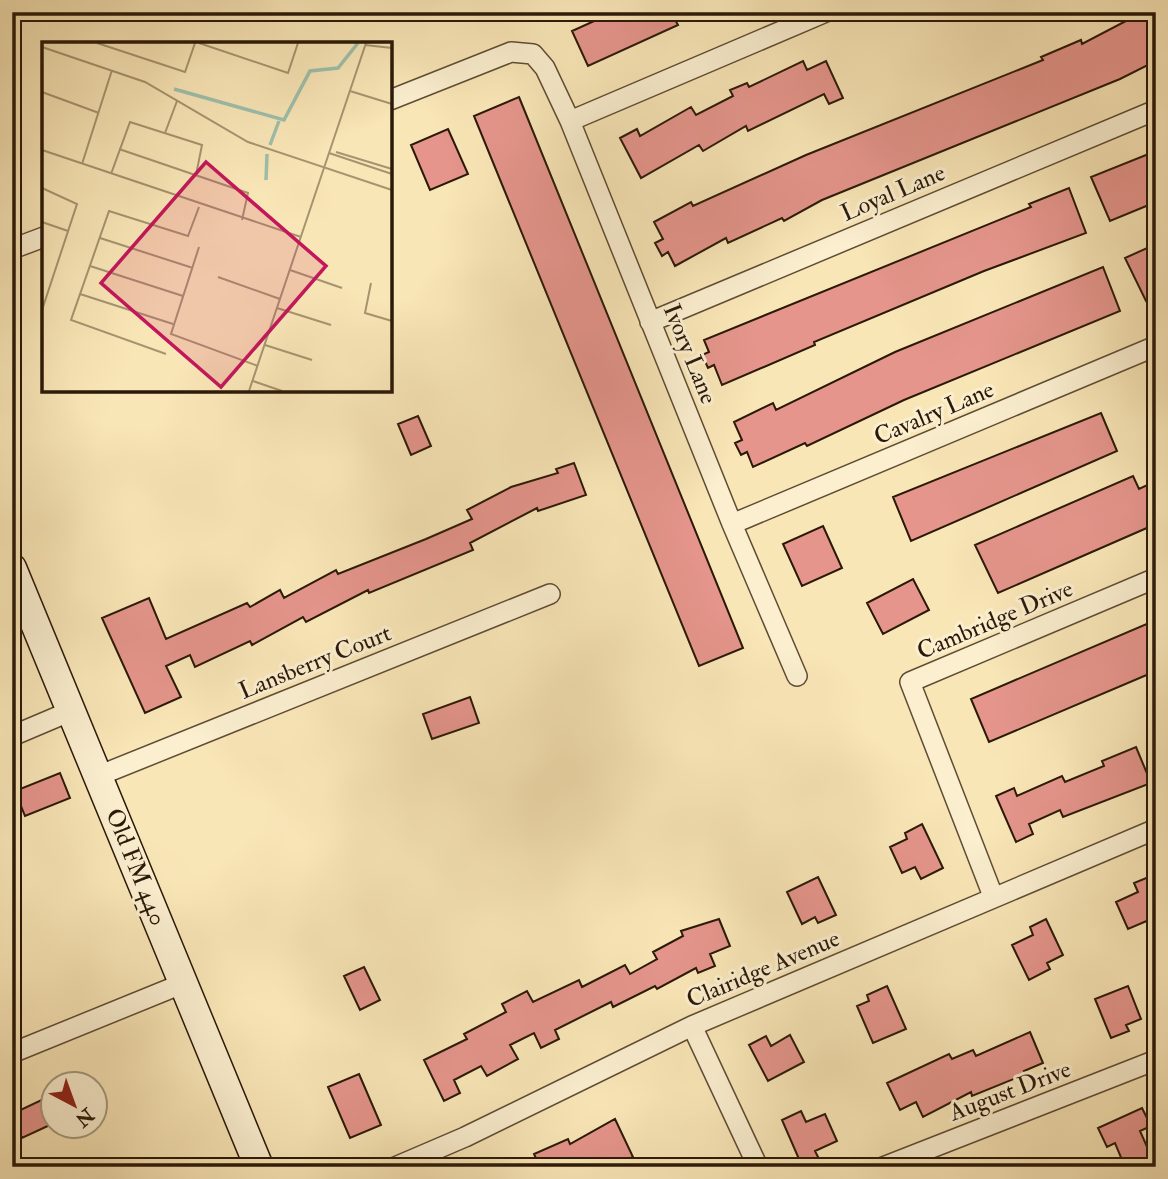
<svg xmlns="http://www.w3.org/2000/svg" width="1168" height="1179" font-family="'IM FELL Double Pica',serif">
<style>
.building{fill:#e5958c;stroke:#2a1908;stroke-width:2}
.lines{fill:none;stroke-linecap:round;stroke-linejoin:round}
.street-casing{stroke:#5e4c34;stroke-width:22}
.secondary-casing{stroke:#2a1908;stroke-width:31}
.street{stroke:#fbefd0;stroke-width:19}
.secondary{stroke:#fbefd0;stroke-width:28}
.labels{text-anchor:middle;dominant-baseline:central;stroke-width:6;stroke-linejoin:round;paint-order:stroke}
.street-label{font-size:24px;fill:#2a1908;stroke:#fbefd0}
.inset-river{fill:none;stroke:#9ec0ac;stroke-width:3.5}
.inset-road{fill:none;stroke:#a69471;stroke-width:2}
.view{fill:#c2185b;fill-opacity:0.15;stroke:#c2185b;stroke-width:3.5}
.inset-edge{fill:none;stroke:#2a1908;stroke-width:3.5}
</style>
<rect width="100%" height="100%" fill="#f9e6b7"/>
<filter id="stains"><feTurbulence type="fractalNoise" baseFrequency=".00286" numOctaves="4"/><feColorMatrix values="0 0 0 0 .2 0 0 0 0 .09 0 0 0 0 .02 0 0 0 .5 -.17"/></filter>
<radialGradient id="worn" r=".72"><stop offset=".6" stop-color="#630" stop-opacity="0"/><stop offset="1" stop-color="#630" stop-opacity=".3"/></radialGradient>
<path class="building" d="M614 12H671L678 25 588 66 572 31Z
M1143 12H1156V61L1120 79 822 200 784 221 782 218 728 243 726 238 675 266 668 252 662 256 655 243 663 239 654 222 691 202 693 206 806 155 1043 60 1041 57 1081 40 1082 44Z
M803 61 807 70 826 61 843 98 829 104 824 94 748 131 746 126 703 151 699 145 641 178 620 138 637 129 640 136 691 107 696 115 733 96 730 90 747 83 749 87Z
M519 97 743 648 699 666 474 116Z
M448 129 468 174 430 190 411 145Z
M1156 151V202L1110 221 1091 177Z
M1069 188 1086 233 984 271 814 342 815 345 722 385 714 365 708 368 702 355 709 352 704 340 1031 207 1029 204Z
M1156 244V297L1146 301 1125 258Z
M1103 267 1120 311 904 400 807 446 805 443 753 467 747 452 741 455 735 443 742 440 734 422 773 403 776 410 895 352Z
M1101 413 1117 451 911 541 893 497Z
M418 416 431 446 411 455 398 424Z
M574 463 586 495 538 511 537 508 470 543 473 550 369 593 368 590 306 622 303 617 252 645 250 641 195 667 190 655 166 666 181 697 145 713 102 618 149 598 166 639 247 603 250 607 280 590 284 598 336 570 338 574 426 539 472 519 467 510 511 487 558 473 556 469Z
M1133 476 1139 489 1156 481V524L998 593 975 545Z
M823 526 842 568 802 586 783 544Z
M913 579 929 610 883 634 867 603Z
M1156 620V671L989 742 971 699Z
M470 697 479 723 432 739 423 714Z
M1136 747 1151 783 1063 817 1060 810 1029 824 1033 834 1016 842 996 796 1014 788 1017 796 1062 776 1065 782 1104 766 1102 761Z
M60 773 70 798 25 816 15 791Z
M922 824 943 868 921 879 915 867 902 873 890 847 907 839 905 833Z
M1151 876 1156 888V917L1128 929 1116 902 1138 892 1134 883Z
M818 877 836 915 818 923 815 917 802 924 787 892Z
M719 919 730 946 710 954 715 966 698 973 696 968 657 989 655 986 613 1007 611 1002 555 1030 559 1039 541 1048 534 1033 510 1045 518 1059 487 1076 481 1066 454 1080 460 1093 444 1101 424 1060 467 1039 464 1034 506 1012 502 1004 527 991 533 1002 579 980 582 987 625 965 630 974 657 959 653 952 683 936 681 931Z
M1046 919 1063 955 1047 963 1050 969 1029 980 1012 945 1033 935 1030 927Z
M364 967 380 1000 360 1010 344 976Z
M887 986 906 1029 873 1043 857 1006 869 1001 867 995Z
M1128 986 1141 1019 1126 1025 1129 1031 1111 1038 1095 999Z
M1030 1032 1043 1063 1024 1071 1026 1074 972 1096 971 1092 923 1117 916 1102 900 1110 887 1083 949 1054 952 1059 973 1050 976 1056Z
M790 1035 804 1062 768 1081 749 1045 766 1036 771 1046Z
M359 1074 381 1125 350 1138 328 1087Z
M52 1095V1124L22 1138 12 1114Z
M1142 1108 1151 1126 1140 1131 1156 1167H1125L1115 1143 1107 1147 1098 1128Z
M801 1111 806 1122 825 1114 837 1141 815 1151 819 1159 802 1166 782 1120Z
M615 1119 633 1157 612 1167H540L534 1154 568 1139 570 1144Z"/>
<g class="lines">
<defs>
<path id="street" d="M390 100 511 52 533 54 545 68 570 121 732 524 797 676
M570 121 826 12
M12 249 44 237
M650 322 1156 110
M732 524 1156 346
M12 736 71 711
M98 776 550 594
M993 896 910 682 1156 578
M692 1026 758 1167
M12 1053 184 983
M395 1167 465 1137 692 1026 1156 829
M883 1167 1156 1060"/>
<path id="secondary" d="M12 568 259 1167"/>
</defs>
<use href="#street" class="street-casing"/>
<use href="#secondary" class="secondary-casing"/>
<use href="#street" class="street"/>
<use href="#secondary" class="secondary"/>
</g>
<g class="labels">
<g class="street-label">
<text transform="translate(893 193) rotate(-23)">Loyal Lane</text>
<text transform="translate(690 354) rotate(68)">Ivory Lane</text>
<text transform="translate(934 413) rotate(-23)">Cavalry Lane</text>
<text transform="translate(995 620) rotate(-23)">Cambridge Drive</text>
<text transform="translate(315 662) rotate(-22)">Lansberry Court</text>
<text transform="translate(136 867) rotate(68)">Old FM 440</text>
<text transform="translate(763 969) rotate(-23)">Clairidge Avenue</text>
<text transform="translate(1010 1091) rotate(-21)">August Drive</text>
</g>
</g>
<g transform="translate(42 42)">
<rect width="350" height="350" fill="#f9e6b7"/>
<path class="inset-river" d="M132 47 242 78 268 29 296 26 316 1M228 103 237 79M224 138 225 112"/>
<path class="inset-road" d="M55 1 143 30 153 1M157 1 246 31 256 1M323 3 350 6M0 5 103 40 206 100 350 148M308 49 350 62M0 50 57 71M123 91 135 59M77 107 206 151 200 178M0 108 259 195M294 110 350 127M287 111 350 132M40 122 70 28M69 132 88 80 160 103 154 133M0 146 35 162 0 268M0 180 26 189M58 196 151 226M157 205 129 292 216 324M48 224 141 254M248 228 300 246M176 235 238 257M329 241 323 271 350 279M38 252 131 282M235 266 289 283M223 303 270 318M124 312 29 278 67 169 146 194 157 165M211 339 240 349M207 349 324 1"/>
<path class="view" d="M164 120 284 224 179 345 59 241Z"/>
<rect width="350" height="350" class="inset-edge"/>
</g>
<rect width="1168" height="1179" fill="none" stroke="#f9e6b7" stroke-width="42"/>
<rect x="14" y="14" width="1140" height="1151" fill="none" stroke="#2a1908" stroke-width="3.5"/>
<rect x="21" y="21" width="1126" height="1137" fill="none" stroke="#2a1908" stroke-width="2"/>
<g transform="translate(74 1105) rotate(139)"><circle r="33" fill="#fbefd0" stroke="#a79980" stroke-width="2"/>
<path d="M0-5L12 26L0 18L-12 26Z" fill="#8f2418"/>
<text y="-10" font-size="19" font-weight="bold" text-anchor="middle" fill="#2a1908">N</text>
</g>
<rect width="100%" height="100%" filter="url(#stains)"/>
<rect width="100%" height="100%" fill="url(#worn)"/>
</svg>
